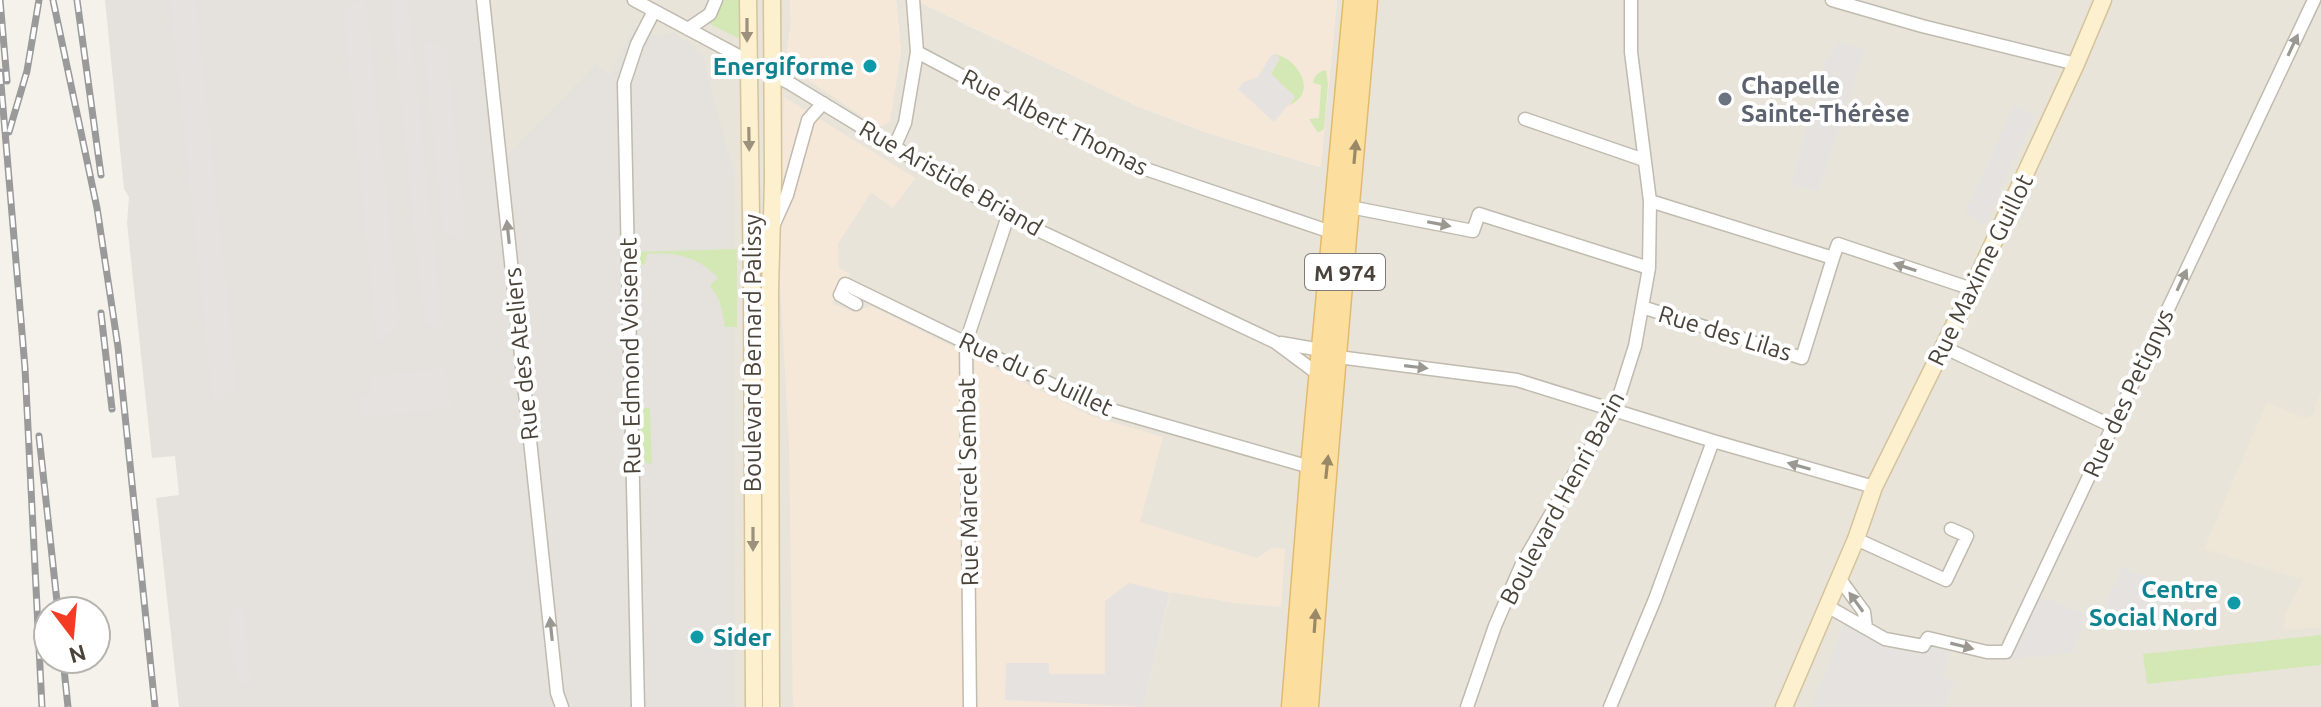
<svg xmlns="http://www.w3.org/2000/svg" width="2321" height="707" font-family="Ubuntu,sans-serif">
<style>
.residential{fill:#e9e4da}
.commercial{fill:#f6e8d9}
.industrial{fill:#e5e1dd}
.education{fill:#eee6d6}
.green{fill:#d4e8b6}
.parking{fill:#e5e2e0}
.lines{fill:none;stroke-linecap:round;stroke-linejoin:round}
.street-casing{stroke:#c1baae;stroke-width:15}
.secondary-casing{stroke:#d4c39d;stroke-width:19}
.primary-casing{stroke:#e2ba6e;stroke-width:21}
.street{stroke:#fff;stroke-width:12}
.secondary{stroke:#fdf0ce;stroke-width:16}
.primary{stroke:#fcde9f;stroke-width:18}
.rail-casing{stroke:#9a9a9a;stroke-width:7}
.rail{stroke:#fff;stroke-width:4;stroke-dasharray:12;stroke-linecap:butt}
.oneway{fill:#9b917c}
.oneway2{fill:#9b9892}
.oneway3{fill:#9a8967}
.culture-dot{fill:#0f9aa8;stroke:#fff;stroke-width:3}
.worship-dot{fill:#6b7280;stroke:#fff;stroke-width:3}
.labels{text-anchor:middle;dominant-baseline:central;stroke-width:8;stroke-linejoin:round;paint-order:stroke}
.shield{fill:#fff;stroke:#807b74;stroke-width:2}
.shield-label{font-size:22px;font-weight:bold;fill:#4a4339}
.culture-label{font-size:24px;font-weight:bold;fill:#0d838f;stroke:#fff;text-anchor:end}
.worship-label{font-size:24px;font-weight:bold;fill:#5b616d;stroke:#fff;text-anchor:start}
.street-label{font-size:24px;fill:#4a4339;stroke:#fff}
</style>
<rect width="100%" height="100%" fill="#f5f2ec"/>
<path class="residential" d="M479 0H790L791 24 785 65 820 87 901 52 896 0H915L1137 106 1208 133 1320 167 1337 0H2321V707H735V178L609 77 596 65 509 152 493 153Z"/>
<path class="commercial" d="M790 0H896L901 52 890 122 879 127 785 65 791 24Z
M915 0H1337L1321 167 1208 133 1137 106Z
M784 97 915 178 893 208 871 192 838 244 839 268 850 274 832 304 854 312 871 306 1091 416 1163 437 1140 522 1257 558 1272 548 1285 549 1281 607 1235 603 1171 592 1143 707H793L789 444 779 263Z"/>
<path class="industrial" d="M105 0H479L494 153 509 152 596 64 609 76 635 24 656 37 673 32 695 47 704 60 735 178V707H179L156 498 179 495 175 456 152 458 127 223 129 197 124 189Z"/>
<path class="education" d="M2321 391V627L2288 630 2284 629 2285 614 2303 580 2204 549 2267 402 2304 418 2313 415Z"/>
<path class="green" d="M721 0H740V39L710 24Z
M1275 54C1300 60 1318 94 1289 105L1295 97 1271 74 1279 58Z
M1326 70 1328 84 1324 129 1318 133 1309 119 1319 118 1321 85 1313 83C1313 77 1319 71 1326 70Z
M737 249V327H725L720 302 710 285 718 278C698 256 676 252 647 254L645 264 636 266 633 252Z
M640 408H650L652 464 642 462Z
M2321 635V665L2147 684 2143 654Z"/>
<path class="parking" d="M170 0H196L237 388 213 405Z
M366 0 400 324 377 342 343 12 358 1Z
M390 0H401L408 3 443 330 424 322Z
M423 40 447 50 466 234 462 240 443 232Z
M1838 42 1865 50 1818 192 1791 183 1825 62Z
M1275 54 1280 58 1271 74 1295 97 1274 122 1238 89 1244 82 1258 77 1271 55Z
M2014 105 2035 116 1985 225 1965 213Z
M446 368 451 408 361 418 359 397 372 395 370 376Z
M2122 567 2184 592 2168 624 2105 607Z
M1129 583 1170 593 1143 707 1005 700 1006 663H1049V674H1105V601Z
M2038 596 2086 614 2073 653 2010 660Z
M244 607 251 683 239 685 237 666H232L227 620 233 619 232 609Z
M1845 624 1951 648 1943 677 1954 680 1946 707H1811Z"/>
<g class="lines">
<defs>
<path id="street" d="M483 0 557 693 562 707
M634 0 791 84 1008 216 1275 342 1318 374
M1832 0 1922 26 2076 64
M688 29 710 14 716 0
M917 52 1125 162 1331 232
M1525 119 1644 160
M894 148 905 123 917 52 913 0
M1650 201 1833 258 1838 244 1972 289
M1350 207 1473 231 1479 214 1649 268
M774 224 787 195 808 120 823 103
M856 304 840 295 845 284 1094 405 1310 467
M1642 307 1802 358 1833 258
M1281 343 1321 350
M1943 347 2112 426
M1338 357 1517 380 1713 441 1874 487
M1856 539 1946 580 1967 536 1951 529
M1839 578 1864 612 1866 628
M1827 606 1885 639 1923 646 1928 638 1987 652H2006L2314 0
M638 707 624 83 637 44 654 11
M970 707 966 342 1008 216
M1467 707 1495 626 1522 564 1577 469 1615 409 1635 346 1649 268 1650 201 1631 52V0
M1610 707 1655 599 1713 441"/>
<path id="secondary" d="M748 0 752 290 754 707
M771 707 770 290 773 180 772 0
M1784 707 1856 539 1874 487 1972 289 2076 64 2103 0"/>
<path id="primary" d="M1291 707 1310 467 1353 0
M1309 707C1326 471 1347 236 1368 0"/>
</defs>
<use href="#street" class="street-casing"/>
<use href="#secondary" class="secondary-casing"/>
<use href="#primary" class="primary-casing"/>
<use href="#street" class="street"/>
<use href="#secondary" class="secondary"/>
<use href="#primary" class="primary"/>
<defs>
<path id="rail" d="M0 0 7 81
M53 0 97 208 118 347 155 707
M77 0 101 175
M0 72 25 368 42 707
M9 132 27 71 39 0
M101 313 112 409
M39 436 58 611
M63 659 68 707"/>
</defs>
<use href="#rail" class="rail-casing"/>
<use href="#rail" class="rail"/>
</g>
<defs><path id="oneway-solid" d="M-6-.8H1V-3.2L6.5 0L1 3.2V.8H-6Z" transform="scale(2)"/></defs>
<g class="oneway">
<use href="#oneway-solid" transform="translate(747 30) rotate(90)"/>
<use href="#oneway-solid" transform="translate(749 139) rotate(89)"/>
<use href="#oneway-solid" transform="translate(753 539) rotate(90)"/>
</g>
<g class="oneway2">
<use href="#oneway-solid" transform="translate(2293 45) rotate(-65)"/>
<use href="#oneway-solid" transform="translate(1439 224) rotate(11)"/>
<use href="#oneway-solid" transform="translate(508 232) rotate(-96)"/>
<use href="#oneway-solid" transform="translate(1905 267) rotate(-162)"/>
<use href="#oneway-solid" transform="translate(2182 280) rotate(-65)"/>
<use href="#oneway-solid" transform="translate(1416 367) rotate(7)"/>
<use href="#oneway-solid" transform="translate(1799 466) rotate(-164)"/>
<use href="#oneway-solid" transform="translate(1856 602) rotate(-126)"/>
<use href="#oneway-solid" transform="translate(551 629) rotate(-96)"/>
<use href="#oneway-solid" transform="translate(1962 646) rotate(14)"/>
</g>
<g class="oneway3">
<use href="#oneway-solid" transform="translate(1355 152) rotate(-85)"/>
<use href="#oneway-solid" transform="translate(1327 467) rotate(-84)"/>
<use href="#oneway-solid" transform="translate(1315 621) rotate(-86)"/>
</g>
<g class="culture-dot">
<circle cx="870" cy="66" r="8"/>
<circle cx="2234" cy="603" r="8"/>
<circle cx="697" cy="637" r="8"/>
</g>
<circle class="worship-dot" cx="1725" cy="99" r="8"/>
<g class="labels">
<rect class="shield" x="1305" y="254" width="80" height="36" rx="6"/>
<g class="shield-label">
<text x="1345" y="272">M 974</text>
</g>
<g class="culture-label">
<text x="854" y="66">Energiforme</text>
<text x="2218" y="589">Centre<tspan x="2218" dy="28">Social Nord</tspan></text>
<text x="713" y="637" text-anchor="start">Sider</text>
</g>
<g class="worship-label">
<text x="1741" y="85">Chapelle<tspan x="1741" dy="28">Sainte-Thérèse</tspan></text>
</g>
<g class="street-label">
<text transform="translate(1055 122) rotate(27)">Rue Albert Thomas</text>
<text transform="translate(951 178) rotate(30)">Rue Aristide Briand</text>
<text transform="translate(1980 270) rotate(-64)">Rue Maxime Guillot</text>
<text transform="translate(1725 333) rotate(17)">Rue des Lilas</text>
<text transform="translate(752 353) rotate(-90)">Boulevard Bernard Palissy</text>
<text transform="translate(521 354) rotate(-96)">Rue des Ateliers</text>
<text transform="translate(630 356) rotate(-91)">Rue Edmond Voisenet</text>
<text transform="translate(1036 374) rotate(25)">Rue du 6 Juillet</text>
<text transform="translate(2128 393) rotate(-65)">Rue des Petignys</text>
<text transform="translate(968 482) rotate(-91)">Rue Marcel Sembat</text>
<text transform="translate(1562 498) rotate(-62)">Boulevard Henri Bazin</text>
</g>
</g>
<g transform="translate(72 635) rotate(164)"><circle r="38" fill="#ffffff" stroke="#b7b4b0" stroke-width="2"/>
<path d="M0-6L14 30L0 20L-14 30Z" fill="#f43c24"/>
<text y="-12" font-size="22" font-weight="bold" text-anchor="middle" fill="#4a4339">N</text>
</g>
</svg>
